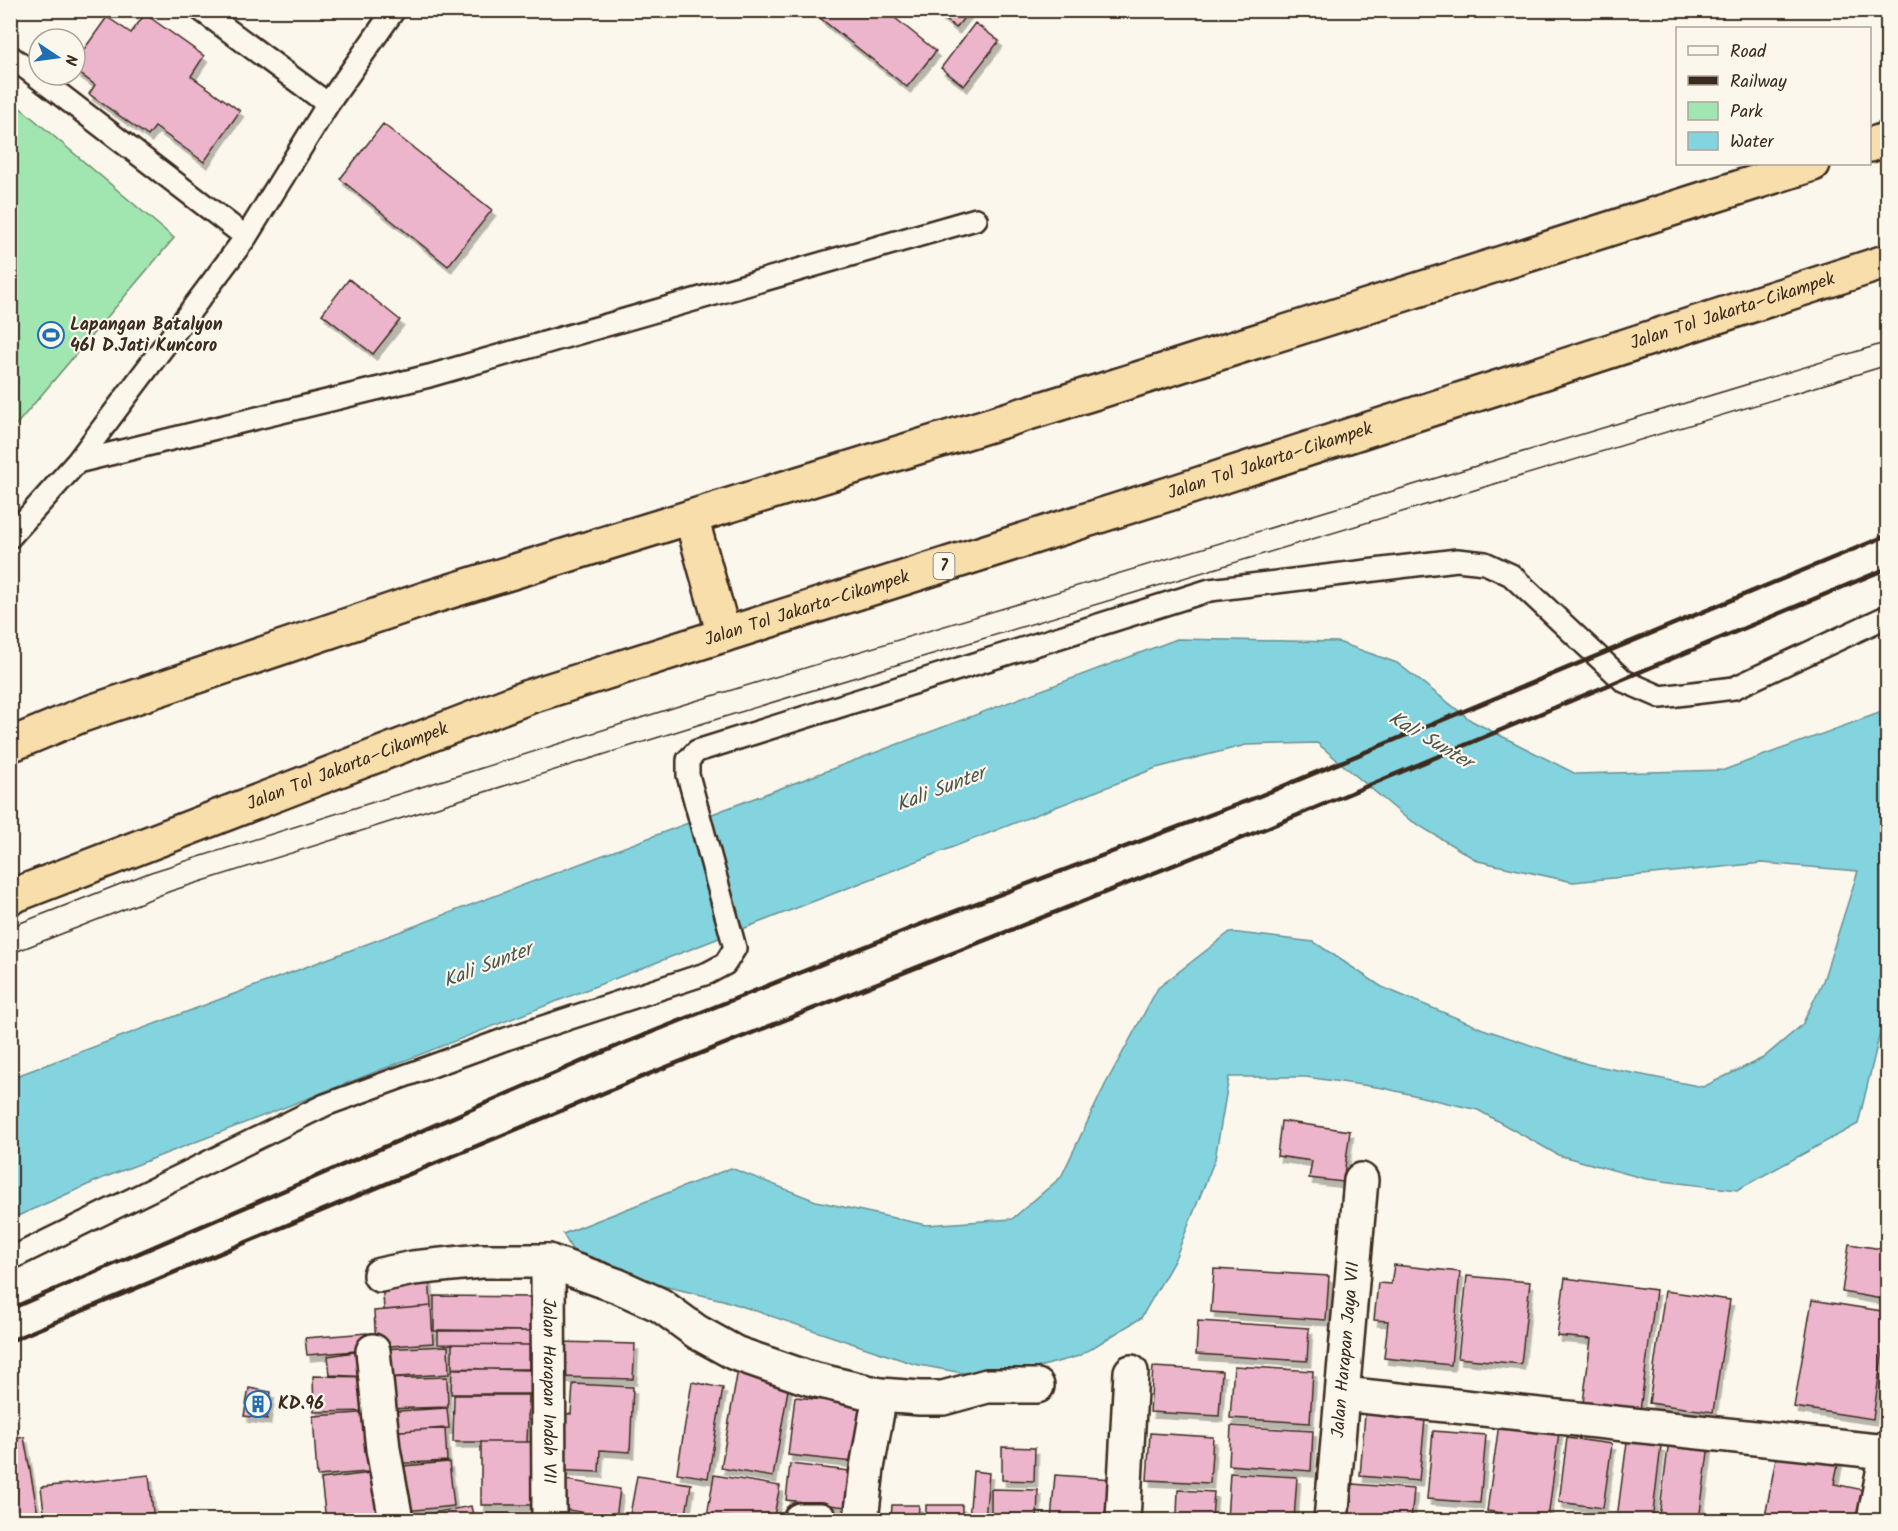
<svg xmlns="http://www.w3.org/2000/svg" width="1898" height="1531" font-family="Kalam,sans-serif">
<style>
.green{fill:#a1e6b1;stroke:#6e8868;stroke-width:1.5}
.water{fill:#84d4e0;stroke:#679092;stroke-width:1.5}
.building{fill:#ecb5cc;stroke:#3b2a1e;stroke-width:1.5;filter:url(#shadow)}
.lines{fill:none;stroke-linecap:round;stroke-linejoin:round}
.lane-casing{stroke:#3b2a1e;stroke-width:26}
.street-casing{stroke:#3b2a1e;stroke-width:38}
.highway-casing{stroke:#3b2a1e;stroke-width:38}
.lane{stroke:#fbf7ec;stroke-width:21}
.street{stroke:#fbf7ec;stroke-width:33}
.highway{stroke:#f8deab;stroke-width:33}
.tram{stroke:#3b2a1e;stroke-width:1.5}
.rail{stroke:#3b2a1e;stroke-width:4.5}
.labels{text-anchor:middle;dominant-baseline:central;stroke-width:4.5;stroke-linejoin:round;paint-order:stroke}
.shield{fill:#fbf7ec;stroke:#75685c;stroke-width:1.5}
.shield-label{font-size:16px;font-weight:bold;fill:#3b2a1e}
.street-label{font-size:18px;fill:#3b2a1e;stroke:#fbf7ec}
.poi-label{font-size:18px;font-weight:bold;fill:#3b2a1e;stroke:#fbf7ec;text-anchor:start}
.water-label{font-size:20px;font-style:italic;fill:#4d544e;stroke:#fbf7ec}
</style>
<defs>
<filter id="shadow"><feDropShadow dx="3.5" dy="6" stdDeviation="0" flood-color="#0004"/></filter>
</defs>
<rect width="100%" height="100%" fill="#fbf7ec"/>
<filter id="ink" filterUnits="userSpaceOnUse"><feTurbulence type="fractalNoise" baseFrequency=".0167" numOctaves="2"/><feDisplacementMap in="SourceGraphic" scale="12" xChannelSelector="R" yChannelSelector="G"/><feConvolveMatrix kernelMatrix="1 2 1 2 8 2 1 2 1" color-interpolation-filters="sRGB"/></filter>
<g filter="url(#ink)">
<path class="green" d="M11 100 174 238 11 431Z"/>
<path class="water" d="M1177 639 1338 642 1397 663 1472 721 1576 774 1724 770 1887 710V1004L1858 1124 1737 1190 1646 1179 1558 1155 1478 1110 1383 1088 1306 1077H1229L1215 1159 1174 1261 1141 1318 1079 1356 995 1379 914 1364 723 1300 582 1267 563 1234 731 1168 816 1201 926 1225 1012 1219 1061 1177 1105 1085 1158 988 1230 932 1314 942 1382 987 1483 1029 1587 1064 1703 1087 1763 1058 1802 1025 1823 981 1858 871 1762 863 1573 882 1478 861 1405 817 1317 743 1246 745 1156 768 103 1178 11 1219V1078Z"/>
<path class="building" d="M826 10H885L936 51 907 87 820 18Z
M934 10H970L956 28Z
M145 14 204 56 191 76 240 111 204 162 155 127 148 136 89 94 95 85 75 70V62L107 17 131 33Z
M975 23 999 41 964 86 941 68Z
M383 124 492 210 448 266 340 179Z
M349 279 400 320 373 354 322 314Z
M1281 1121 1350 1131 1343 1182 1309 1178 1312 1161 1277 1156Z
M1849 1244 1888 1250V1300L1842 1292Z
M1394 1265 1460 1272 1451 1365 1384 1358 1388 1321 1374 1320 1378 1283 1391 1284Z
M1214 1269 1329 1276 1326 1320 1211 1312Z
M429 1276 431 1306 384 1310 382 1279Z
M1467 1276 1530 1282 1521 1364 1458 1358Z
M1565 1278 1656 1290 1640 1411 1583 1403 1591 1339 1557 1336Z
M1665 1291 1730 1300 1713 1412 1649 1403Z
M434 1296 532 1297V1331H434Z
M1812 1300 1888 1312 1873 1419 1794 1407Z
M431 1306 433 1343 376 1347 374 1311Z
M1198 1321 1309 1328 1307 1361 1196 1354Z
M438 1330 532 1331V1345L438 1344Z
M367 1333 368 1350 307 1355 305 1338Z
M560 1342 635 1344 633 1379 559 1377Z
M452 1344 529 1345V1370L452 1368Z
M448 1346 449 1374 380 1378 379 1349Z
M368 1350 372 1377 330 1375 328 1356Z
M1234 1366 1313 1371 1310 1423 1230 1418Z
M1153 1367 1222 1371 1219 1416 1150 1412Z
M452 1369H539V1394H451Z
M738 1369 790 1378 773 1477 721 1468Z
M313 1376 373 1377 375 1411 314 1412Z
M447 1377 448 1407 383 1409 382 1379Z
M692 1382 723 1388 708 1478 677 1473Z
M573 1384 633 1387 630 1452 600 1450 599 1472 550 1470 554 1413 571 1414Z
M249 1388 271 1392 267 1419 244 1416Z
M454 1395H529L527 1442H453Z
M795 1397 869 1405 862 1463 788 1455Z
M447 1408 449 1428 383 1432 382 1412Z
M376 1412 380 1471 317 1476 313 1416Z
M1365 1414 1425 1420 1419 1481 1360 1476Z
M1499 1424 1559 1432 1548 1519 1487 1511Z
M1231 1426 1313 1431 1311 1471 1229 1465Z
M445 1428 447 1461 389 1464 387 1432Z
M1433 1431 1486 1435 1480 1503 1427 1499Z
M1150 1433 1213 1437 1210 1483 1147 1480Z
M24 1437 39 1520H10V1440Z
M1567 1438 1612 1444 1603 1508 1559 1502Z
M1669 1440 1709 1445 1699 1520 1659 1517Z
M481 1442H541V1505H481Z
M1627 1442 1661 1446 1652 1520 1617 1518Z
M1002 1447 1035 1448 1034 1481 1002 1480Z
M1778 1447 1839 1459 1834 1484 1878 1493 1873 1520H1773L1765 1517Z
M449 1462 454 1506 396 1512 392 1467Z
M790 1464 858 1472 855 1508 786 1500Z
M973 1471 989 1473 985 1520H969Z
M380 1472 386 1518 326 1520 321 1479Z
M1230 1473 1297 1477 1294 1520H1227Z
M149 1475 153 1513 77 1520H45L41 1487Z
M714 1475 780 1486 773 1520 707 1516Z
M1055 1475 1113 1479 1111 1520H1051Z
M637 1476 691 1484 685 1520H629Z
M566 1480 620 1489 616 1518 562 1509Z
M1353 1484 1414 1489 1411 1520H1349Z
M991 1489 1038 1490 1037 1520H991Z
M1178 1490 1214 1492 1212 1518 1177 1515Z
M892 1505H919L918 1520H891Z
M926 1505H962V1520H926Z
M471 1506 474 1520H422L421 1515Z
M485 1514H539V1520H485Z
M1431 1517 1481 1520H1431Z"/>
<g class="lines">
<defs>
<path id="lane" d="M201 10 328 104
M10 56 246 237
M77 462 429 376 976 219
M10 537 77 462 246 237 328 104 394 10
M10 1259 325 1105 506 1039 708 973 725 964 735 948 688 775V760L697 751 1210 590 1457 560 1485 563 1511 575 1624 681 1661 697 1734 688 1888 616"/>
<g id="street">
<path id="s1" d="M548 1261 549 1520"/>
<path d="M380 1275 413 1268 481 1261H548L618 1286 660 1305 697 1332 735 1353 808 1378 880 1395 920 1398H943L987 1386H1037"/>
<path d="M373 1351 383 1449 396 1520"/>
<path d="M1343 1394 1886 1452"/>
<path d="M800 1520H820"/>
<path d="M861 1520 867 1468 880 1395"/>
<path d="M1123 1520 1131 1372"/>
<path id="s2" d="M1331 1520 1361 1180"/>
<path d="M1874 1520 1888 1447"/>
</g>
<g id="highway">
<path d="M1870 145 1888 139"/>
<path d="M691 517 724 635"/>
<path d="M10 745 82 715 428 598 1103 390 1813 164"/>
<path id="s3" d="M10 897 528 697 1178 491 1888 261"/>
</g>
</defs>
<use href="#lane" class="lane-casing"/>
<use href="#street" class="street-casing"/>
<use href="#highway" class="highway-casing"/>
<use href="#lane" class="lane"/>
<use href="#street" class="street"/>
<use href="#highway" class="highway"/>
<path class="tram" d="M10 927 151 872 682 705 1888 342
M10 954 171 891 691 727 1888 365"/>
<path class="rail" d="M10 1309 622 1044 924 923 1257 797 1888 535
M10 1341 649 1074 1267 828 1888 568"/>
</g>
</g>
<defs>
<symbol id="stadium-ring" viewBox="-11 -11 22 22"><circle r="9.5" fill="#fbf7ec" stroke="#1f6fb2" stroke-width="1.5"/><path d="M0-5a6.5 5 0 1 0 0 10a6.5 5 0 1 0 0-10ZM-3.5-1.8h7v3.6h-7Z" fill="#1f6fb2"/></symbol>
<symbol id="building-ring" viewBox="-11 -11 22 22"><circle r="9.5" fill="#fbf7ec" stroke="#1f6fb2" stroke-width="1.5"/><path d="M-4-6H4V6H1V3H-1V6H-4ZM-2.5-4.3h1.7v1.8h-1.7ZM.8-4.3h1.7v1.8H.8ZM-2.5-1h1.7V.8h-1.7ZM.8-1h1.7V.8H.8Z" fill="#1f6fb2"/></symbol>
</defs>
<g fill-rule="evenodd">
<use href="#stadium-ring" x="36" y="320" width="30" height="30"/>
<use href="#building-ring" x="243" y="1389" width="30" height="30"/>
</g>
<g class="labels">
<rect class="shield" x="933.5" y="553" width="21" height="26" rx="4.5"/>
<g class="shield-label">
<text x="944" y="566">7</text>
</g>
<g class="street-label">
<text stroke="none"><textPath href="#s3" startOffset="1820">Jalan Tol Jakarta–Cikampek</textPath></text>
<text stroke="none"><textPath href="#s3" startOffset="1334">Jalan Tol Jakarta–Cikampek</textPath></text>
<text stroke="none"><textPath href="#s3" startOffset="848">Jalan Tol Jakarta–Cikampek</textPath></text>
<text stroke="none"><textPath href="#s3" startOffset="362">Jalan Tol Jakarta–Cikampek</textPath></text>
<text stroke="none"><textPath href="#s2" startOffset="171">Jalan Harapan Jaya VII</textPath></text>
<text stroke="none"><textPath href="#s1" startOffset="130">Jalan Harapan Indah VII</textPath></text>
</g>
<g class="poi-label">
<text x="70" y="325">Lapangan Batalyon<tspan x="70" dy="21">461 D.Jati Kuncoro</tspan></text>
<text x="278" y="1404">KD.96</text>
</g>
<g class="water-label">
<text transform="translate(1430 741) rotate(31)">Kali Sunter</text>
<text transform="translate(941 790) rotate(-21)">Kali Sunter</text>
<text transform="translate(488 966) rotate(-21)">Kali Sunter</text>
</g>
</g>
<rect width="1898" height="1531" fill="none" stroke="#fbf7ec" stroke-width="36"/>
<rect x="18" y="18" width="1862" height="1495" fill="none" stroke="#3b2a1e" stroke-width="2" filter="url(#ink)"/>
<rect x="1676" y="27" width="195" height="138" fill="#fbf7ec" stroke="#aea59a" stroke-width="1.5"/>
<rect x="1688" y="46" width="30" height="9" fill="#fbf7ec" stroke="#aea59a" stroke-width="1.5"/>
<text x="1730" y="57" font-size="18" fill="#3b2a1e">Road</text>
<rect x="1688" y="76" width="30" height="9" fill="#3b2a1e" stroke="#aea59a" stroke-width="1.5"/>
<text x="1730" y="87" font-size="18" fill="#3b2a1e">Railway</text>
<rect x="1688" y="102" width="30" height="18" fill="#a1e6b1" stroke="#aea59a" stroke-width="1.5"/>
<text x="1730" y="117" font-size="18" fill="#3b2a1e">Park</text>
<rect x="1688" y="132" width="30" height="18" fill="#84d4e0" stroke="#aea59a" stroke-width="1.5"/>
<text x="1730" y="147" font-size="18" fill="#3b2a1e">Water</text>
<g transform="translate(57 57) rotate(103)"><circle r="28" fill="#fbf7ec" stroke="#aea59a" stroke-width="1.5"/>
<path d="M0-4.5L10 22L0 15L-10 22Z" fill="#1f6fb2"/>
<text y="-9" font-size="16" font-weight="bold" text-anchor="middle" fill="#3b2a1e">N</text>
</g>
</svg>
